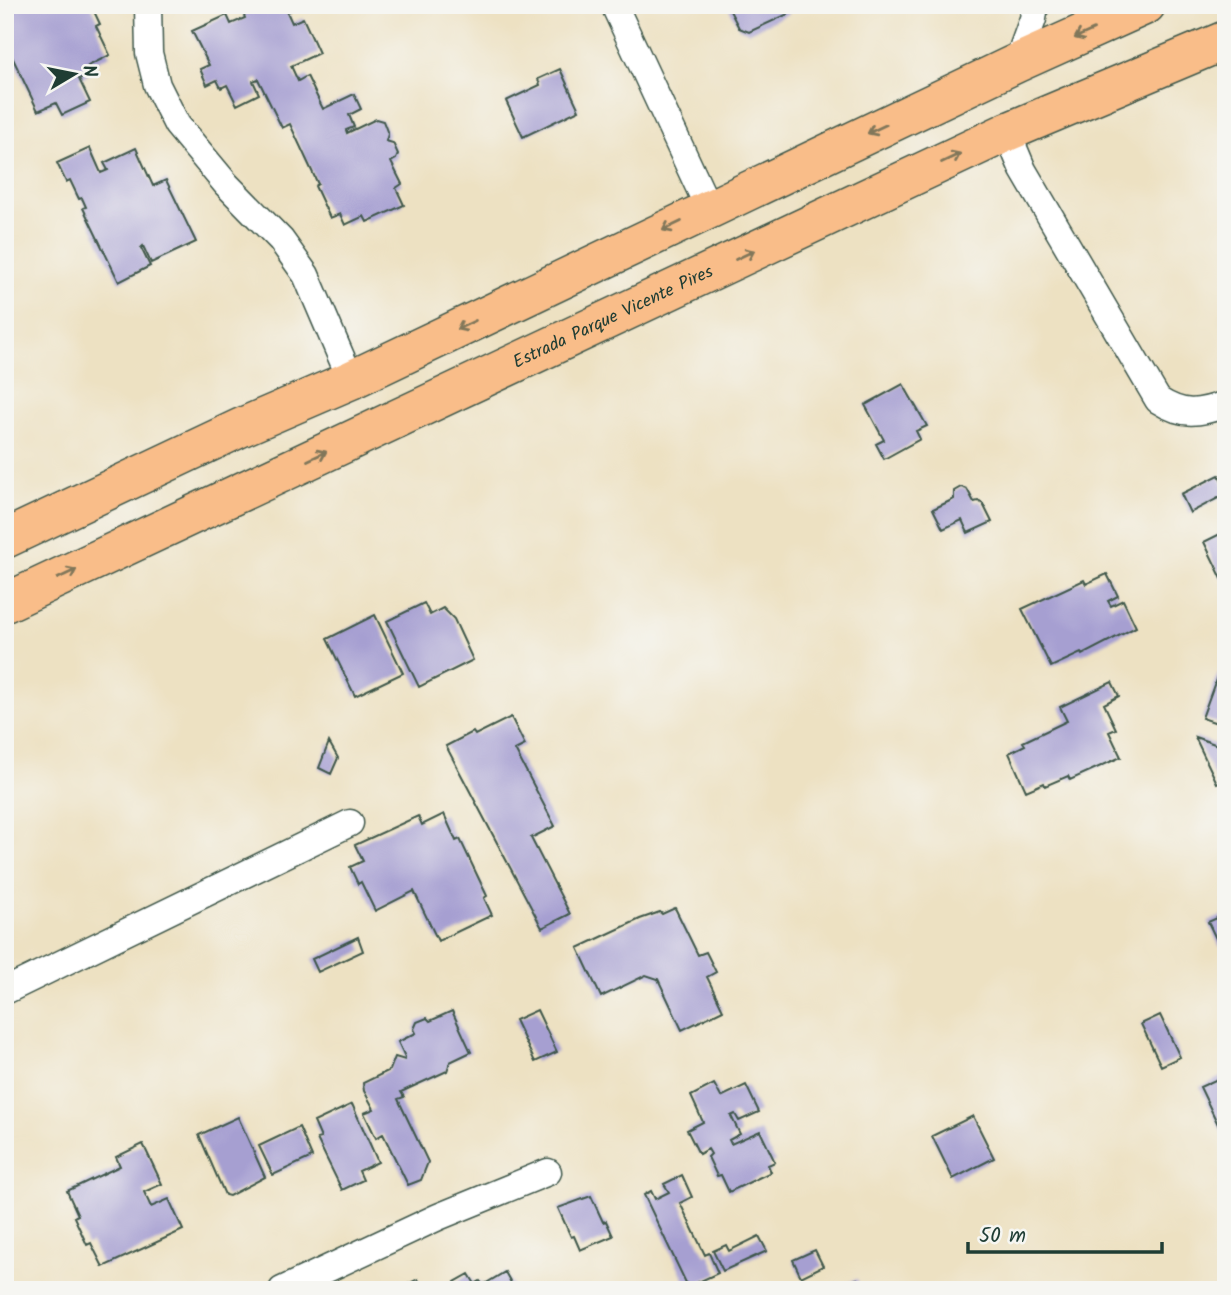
<svg xmlns="http://www.w3.org/2000/svg" width="1231" height="1295" font-family="Kalam,sans-serif">
<style>
.building{fill:#a69fd1}
.lines{fill:none;stroke-linecap:round;stroke-linejoin:round}
.minor-casing{stroke:#3e5649;stroke-width:29}
.primary-casing{stroke:#3e5649;stroke-width:41}
.minor{stroke:#fff;stroke-width:26}
.primary{stroke:#f9bd89;stroke-width:38}
.oneway{stroke:#81775a}
.labels{text-anchor:middle;dominant-baseline:central;stroke-width:5;stroke-linejoin:round;paint-order:stroke}
.street-label{font-size:18px;fill:#1f3d34;stroke:#f6f6f2}
</style>
<rect width="100%" height="100%" fill="#f6f6f2"/>
<filter id="ink" filterUnits="userSpaceOnUse"><feTurbulence type="fractalNoise" baseFrequency=".0143" numOctaves="2"/><feDisplacementMap in="SourceGraphic" scale="14" xChannelSelector="R" yChannelSelector="G"/><feConvolveMatrix kernelMatrix="1 2 1 2 8 2 1 2 1" color-interpolation-filters="sRGB"/></filter>
<filter id="wash" filterUnits="userSpaceOnUse"><feTurbulence type="fractalNoise" baseFrequency=".00686" numOctaves="4" result="noise"/><feDisplacementMap in="SourceGraphic" scale="28" xChannelSelector="R" yChannelSelector="G"/><feGaussianBlur stdDeviation="1.57" result="paint"/><feColorMatrix in="noise" values="0 0 0 0 0 0 0 0 0 0 0 0 0 0 0 0 0 1.4 0 .05"/><feComposite in="paint" operator="in"/></filter>
<g filter="url(#wash)">
<rect width="100%" height="100%" fill="#ede1c2"/>
<g id="blocks">
<path class="building" d="M5 5H91L100 24 96 26 110 55 88 66 92 73 79 79 90 102 62 115 56 103 38 111 5 42Z
M257 5H264L265 8 271 5H290L292 10 287 12 292 23 303 18 319 53 291 66 298 81 307 76 323 109 354 94 361 109 349 115 354 127 346 130 347 133 376 119 383 121 388 134 386 141 393 143 398 154 396 159 391 162 402 184 396 188 404 205 367 222 364 216 345 225 340 214 330 218 315 186 318 184 317 182 290 124 282 128 258 79 253 81 259 94 237 105 227 85 221 88 217 80 207 85 200 69 209 65 192 31 227 15 231 24 245 18 243 13Z
M727 5H801L790 10 788 14 749 32 739 28Z
M560 69 579 110 523 137 506 101 540 85 538 79Z
M90 148 101 173 108 170 104 163 136 148 153 186 166 180 196 242 151 263 143 246 141 248 150 266 119 282 83 208 86 207 82 198 79 199 70 180 66 182 57 163Z
M903 384 927 426 916 431 920 439 884 459 876 444 884 440 865 405Z
M1219 475 1226 488V494L1190 513 1181 494Z
M961 487 967 489 974 502 978 501 983 504 992 522 968 533 962 520 943 529 933 509 954 499V491Z
M1226 531V587L1204 542Z
M1107 574 1118 596 1108 601 1111 606 1123 600 1136 627 1082 655 1081 653 1051 667 1022 609 1084 580 1086 584Z
M424 603 430 615 443 608 454 619 473 660 419 687 387 621Z
M375 615 403 673 355 696 327 639Z
M1218 674 1226 677V726L1202 718Z
M1112 682 1119 696 1104 704 1116 729 1109 732 1121 757 1070 780 1068 776 1045 786 1044 783 1026 791 1009 753 1025 745 1023 742 1067 721 1060 707Z
M511 717 525 745 515 750 555 826 531 838 570 914 542 928 446 746 473 732 475 735Z
M1195 737 1226 748V780L1217 783Z
M329 742 338 758 331 774 319 768Z
M444 814 456 841 460 839 487 896 484 898 492 915 438 941 414 891 375 911 361 882 358 884 350 867 363 861 355 845 418 816 422 825Z
M675 908 698 955 706 952 716 972 707 977 723 1010 682 1030 658 979 646 975 601 997 578 948 640 919 660 912 662 914Z
M1226 914V944L1220 947 1208 922Z
M358 937 363 951 318 972 312 959Z
M537 1010 557 1052 535 1062 515 1020Z
M452 1011 471 1052 450 1062 447 1071 401 1092 404 1097 398 1099 428 1162 421 1180 408 1185 383 1134 376 1138 364 1113 374 1109 364 1091 363 1083 390 1070 395 1057 405 1060V1057L398 1042 416 1033 414 1029 417 1022 427 1018 430 1021Z
M1160 1015 1180 1057 1161 1066 1141 1024Z
M1226 1075V1141L1200 1087Z
M714 1084 721 1097 746 1085 759 1112 739 1121 735 1114 731 1116 740 1134 729 1140 731 1144 760 1131 775 1162 768 1165 771 1172 729 1192 721 1175 717 1176 708 1157 711 1154 708 1149 699 1154 687 1130 703 1122 691 1096Z
M352 1104 378 1162 359 1171 363 1180 342 1190 317 1139 321 1138 314 1122Z
M973 1116 994 1158 953 1179 932 1136Z
M238 1117 265 1177 229 1196 225 1195 199 1135Z
M299 1127 312 1157 273 1175 259 1146Z
M143 1144 162 1184 144 1192 151 1207 169 1199 183 1230 103 1267 91 1243 87 1245 74 1217 78 1215 67 1191 120 1166 116 1157Z
M682 1175 692 1197 680 1203 705 1255 709 1253 718 1273 688 1287 644 1195 651 1191 655 1199 669 1192 664 1184Z
M591 1196 603 1222 606 1221 613 1236 580 1250 574 1236 571 1237 558 1208Z
M759 1236 767 1251 723 1271 713 1251 726 1245 729 1251Z
M815 1250 823 1266 801 1277 793 1260Z
M505 1272 515 1290H459L455 1282 469 1274 475 1284 480 1281 483 1285Z
M418 1279 423 1290H396Z
M857 1279 862 1290H831L854 1280Z"/>
</g>
</g>
<g filter="url(#ink)">
<use href="#blocks" fill-opacity="0" stroke="#3e5649" stroke-width="2"/>
<g class="lines">
<defs>
<path id="minor" d="M148 5 149 53 157 85 177 125 226 184 281 240 306 275 351 380
M614 5 709 209
M1017 63 1033 19 1035 5
M1007 132 1023 170 1158 400C1183 416 1198 414 1226 404
M5 991 350 823
M282 1290 438 1217 548 1172"/>
<g id="primary">
<path d="M5 539 242 427 351 380 1017 63 1146 5"/>
<path id="s1" d="M5 603 1007 132 1226 40"/>
</g>
</defs>
<use href="#minor" class="minor-casing"/>
<use href="#primary" class="primary-casing"/>
<use href="#minor" class="minor"/>
<use href="#primary" class="primary"/>
</g>
<defs><path id="oneway-shaft" d="M-6 0H5M1.5-3L5.5 0L1.5 3" fill="none" stroke-width="1.6" stroke-linecap="round" stroke-linejoin="round" transform="scale(1.75)"/></defs>
<g class="oneway">
<use href="#oneway-shaft" transform="translate(1084 34) rotate(156)"/>
<use href="#oneway-shaft" transform="translate(877 129) rotate(155)"/>
<use href="#oneway-shaft" transform="translate(951 158) rotate(-25)"/>
<use href="#oneway-shaft" transform="translate(672 226) rotate(154)"/>
<use href="#oneway-shaft" transform="translate(745 255) rotate(-25)"/>
<use href="#oneway-shaft" transform="translate(466 325) rotate(154)"/>
<use href="#oneway-shaft" transform="translate(317 456) rotate(-25)"/>
<use href="#oneway-shaft" transform="translate(67 574) rotate(-25)"/>
</g>
</g>
<g class="labels">
<g class="street-label">
<text stroke="none"><textPath href="#s1" startOffset="672">Estrada Parque Vicente Pires</textPath></text>
</g>
</g>
<rect width="1231" height="1295" fill="none" stroke="#f6f6f2" stroke-width="28"/>
<g transform="translate(74 74) rotate(80)" stroke="#f6f6f2" stroke-width="5" paint-order="stroke">
<path d="M0-5L12 26L0 18L-12 26Z" fill="#1f3d34"/>
<text y="-10" font-size="19" font-weight="bold" text-anchor="middle" fill="#1f3d34">N</text>
</g>
<path d="M968 1242v10h194v-10" fill="none" stroke="#1f3d34" stroke-width="3.5"/>
<text x="979" y="1242" font-size="21" fill="#1f3d34" stroke="#f6f6f2" stroke-width="5" paint-order="stroke">50 m</text>
</svg>
